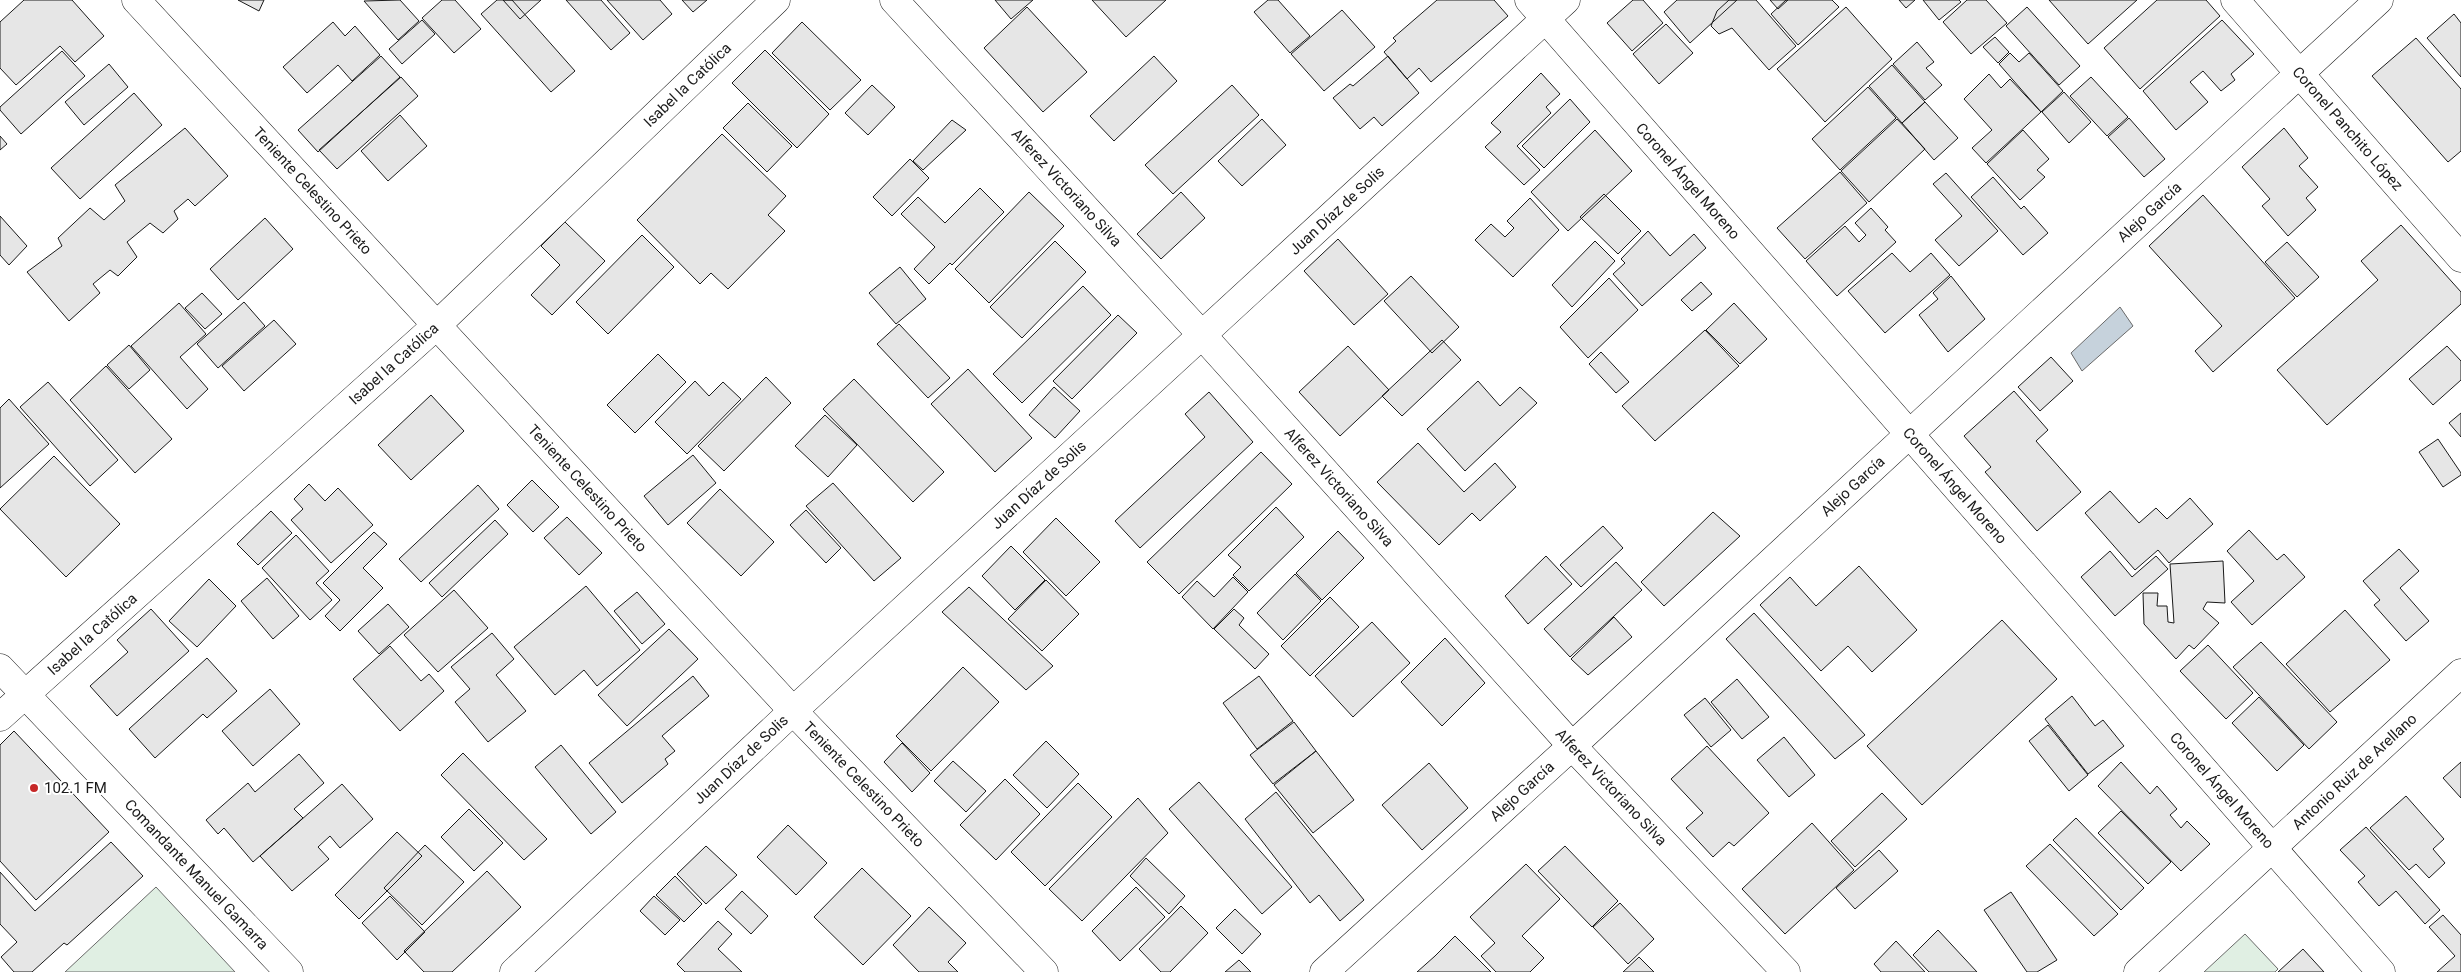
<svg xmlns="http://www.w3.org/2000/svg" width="2461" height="972" font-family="Roboto,sans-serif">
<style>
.green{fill:#e0efe3;stroke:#6a6a6a}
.water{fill:#c6d2dc;stroke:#6a6a6a}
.building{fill:#e6e6e6;stroke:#1a1a1a}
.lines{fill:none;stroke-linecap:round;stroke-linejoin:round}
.minor-casing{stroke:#1a1a1a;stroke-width:29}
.tertiary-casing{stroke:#1a1a1a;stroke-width:29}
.minor{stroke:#fff;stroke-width:28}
.tertiary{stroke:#fff;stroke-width:28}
.poi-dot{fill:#c62828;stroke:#fff;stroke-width:2}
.labels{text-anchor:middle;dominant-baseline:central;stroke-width:4;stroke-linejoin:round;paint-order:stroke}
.street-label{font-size:15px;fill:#1a1a1a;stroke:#fff}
.poi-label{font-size:15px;fill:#1a1a1a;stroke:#fff;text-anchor:start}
</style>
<rect width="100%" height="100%" fill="#fff"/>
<path class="green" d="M156 887 235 972H65Z
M2245 934 2278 969 2275 972H2204Z"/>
<path class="water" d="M2120 307 2133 326 2082 371 2071 353Z"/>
<path class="building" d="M24 0H72L104 36 75 62 60 46 16 85 0 68V22Z
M238 0H264L259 11Z
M400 0 419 21 398 40 364 1Z
M442 0H455L481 29 454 53 422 18Z
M497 0H512L575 71 551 92 481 14Z
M503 0H541L520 19Z
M566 0H601L630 33 611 50Z
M607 0H660L672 14 643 40Z
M682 0H707L693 12Z
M995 0H1033L1011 19Z
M1092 0H1166L1126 37Z
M1268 0H1278L1310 36 1290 53 1254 12Z
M1437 0H1494L1508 16 1431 82 1419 68 1407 79 1384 52 1396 41 1393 38Z
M1633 0H1643L1663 23 1632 51 1607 23Z
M1677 0H1737L1690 43 1664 12Z
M1729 0H1756L1796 46 1769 70 1732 28 1719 34 1711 26 1717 11Z
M1770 0H1788L1778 9Z
M1786 0H1832L1839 7 1798 45 1771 14Z
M1899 0H1915L1906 8Z
M1923 0H1959L1961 2 1939 20Z
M1967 0H1986L2007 23 1971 54 1943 22Z
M2049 0H2137L2088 44Z
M2157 0H2206L2220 16 2140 89 2104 48Z
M1027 7 1087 72 1043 112 984 48Z
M1846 7 1892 59 1825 122 1777 69Z
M2027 7 2080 66 2059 85 2006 26Z
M1342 10 1375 47 1324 91 1291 54Z
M2454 14 2461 23V77L2427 38Z
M422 20 435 34 402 64 389 49Z
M2222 20 2254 54 2231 74 2235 80 2221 91 2203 71 2190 82 2208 102 2176 130 2143 91Z
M333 22 345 36 355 26 380 55 352 81 338 65 307 93 283 67Z
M802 22 861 80 830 110 772 53Z
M1666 24 1693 53 1659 84 1633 54Z
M1995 37 2009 52 1998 63 1983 47Z
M2416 38 2461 89V151L2448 162 2372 76Z
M1917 42 1934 62 1926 68 1942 85 1925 100 1893 64Z
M765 50 829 114 797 148 732 83Z
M62 51 85 76 21 134 0 110V107Z
M2010 53 2019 62 2029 53 2063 91 2041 112 1999 64Z
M381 56 400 77 318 152 298 130Z
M1154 56 1177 81 1114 141 1090 116Z
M1388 56 1419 93 1382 126 1374 117 1360 129 1333 98 1350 84 1353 86Z
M109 64 128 87 84 125 65 102Z
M1892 65 1925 102 1902 123 1869 86Z
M1541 73 1560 94 1546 107 1551 113 1517 146 1540 170 1524 185 1485 147 1501 132 1491 123Z
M1989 74 2001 88 2010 79 2041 112 1986 163 1972 148 1992 130 1964 99Z
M401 77 418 96 337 169 319 150Z
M2091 77 2128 117 2107 136 2070 96Z
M872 85 895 107 868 135 845 113Z
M1232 85 1259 115 1173 194 1145 165Z
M1868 87 1896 118 1840 170 1812 139Z
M2064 92 2091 122 2069 143 2042 112Z
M134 93 162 125 80 199 51 168Z
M1570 99 1590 122 1544 168 1522 146Z
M1925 102 1958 138 1934 160 1902 123Z
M748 103 792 146 767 172 723 128Z
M400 115 427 146 388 181 361 151Z
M2129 118 2165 159 2144 177 2108 137Z
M1262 119 1286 145 1242 186 1218 161Z
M1897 119 1925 149 1869 202 1841 171Z
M952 120 966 130 923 170 913 161Z
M185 128 228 176 195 206 188 199 174 211 178 219 163 233 150 223 127 242 137 257 118 276 110 270 93 284 100 293 69 321 27 272 62 246 58 238 90 208 104 220 125 201 115 185Z
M2284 128 2308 158 2299 166 2318 187 2306 198 2316 210 2288 236 2262 206 2270 199 2242 167Z
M1595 130 1632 171 1568 231 1531 192Z
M2023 130 2049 159 2037 170 2045 177 2020 200 1987 164Z
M722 134 786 196 768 215 785 231 728 289 711 273 700 284 637 220Z
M0 136 7 144 0 150Z
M910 159 929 178 892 216 873 197Z
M1840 172 1867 203 1805 259 1777 228Z
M1946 173 1998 231 1959 266 1935 240 1962 216 1933 184Z
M1993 177 2021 209 2024 206 2048 233 2023 255 1971 197Z
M980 188 1004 212 952 265 950 263 929 284 914 269 935 247 901 214 918 197 945 223Z
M1029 192 1064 226 989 303 955 269Z
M1181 192 1205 218 1161 259 1137 234Z
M1604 194 1641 231 1618 254 1580 217Z
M2203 195 2295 298 2213 372 2195 351 2222 326 2149 246Z
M1530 198 1559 230 1513 277 1475 240 1491 224 1505 237 1514 228 1507 221Z
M1871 208 1888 227 1885 230 1896 242 1837 296 1806 261 1845 226 1859 242 1866 235 1855 223Z
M0 216 27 246 9 265 0 255Z
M265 218 293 249 238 300 210 269Z
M565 222 605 261 552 315 531 295 560 265 541 246Z
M2401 225 2461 292V304L2327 425 2277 370 2378 280 2361 261Z
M1648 231 1670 256 1694 234 1706 248 1642 306 1613 274 1625 263 1621 259Z
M642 235 674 267 608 334 576 302Z
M1338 239 1388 294 1354 325 1304 271Z
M1055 241 1086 272 1022 338 990 307Z
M1595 241 1615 261 1572 307 1552 285Z
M2287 242 2319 277 2297 297 2265 262Z
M1892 253 1910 272 1931 253 1950 275 1885 333 1848 291Z
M900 267 926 299 896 324 869 293Z
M1411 276 1459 327 1432 353 1384 301Z
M1951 276 1985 319 1948 352 1919 315 1938 299 1933 293Z
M1609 278 1638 310 1588 358 1560 327Z
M1701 282 1712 294 1692 311 1681 300Z
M1083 286 1111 315 1022 403 993 374Z
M202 293 222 314 205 329 185 308Z
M244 302 265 326 218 368 197 344Z
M179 303 206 334 180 357 208 389 187 409 131 346Z
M1734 303 1767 339 1740 364 1706 330Z
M1118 315 1137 333 1072 399 1053 381Z
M274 320 296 344 244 391 222 366Z
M899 324 950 378 928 398 877 344Z
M1705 330 1739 366 1655 441 1622 406Z
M1442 340 1461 360 1402 416 1382 396Z
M129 345 150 370 129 389 107 365Z
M1348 346 1389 390 1340 436 1299 392Z
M2447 346 2461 361V380L2433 405 2409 379Z
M1601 352 1629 382 1616 393 1589 364Z
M658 354 686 382 635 433 607 405Z
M2051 357 2073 381 2040 411 2018 387Z
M106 366 172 439 135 473 70 400Z
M968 369 1032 438 995 472 931 404Z
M766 377 791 403 724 471 698 446Z
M854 379 944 472 913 502 823 409Z
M695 381 709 396 723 382 741 399 687 454 655 422Z
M1478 381 1500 406 1520 387 1537 403 1465 471 1427 429Z
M48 382 118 460 90 486 20 407Z
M1054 387 1080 411 1055 438 1029 415Z
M2014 391 2048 430 2036 441 2081 492 2037 531 1985 472 1991 467 1964 436Z
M1209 392 1253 442 1140 548 1115 521 1205 437 1185 414Z
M431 395 464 431 411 480 378 445Z
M9 399 49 444 0 488V408Z
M2461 413V437L2449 423Z
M825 415 857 445 828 477 795 446Z
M2438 439 2461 473V475L2443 487 2419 452Z
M1418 443 1464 492 1495 463 1516 487 1480 521 1472 513 1439 545 1377 482Z
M1261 452 1292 484 1179 594 1147 562Z
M693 455 716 483 668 525 644 496Z
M54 456 120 524 66 577 0 509Z
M532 480 559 507 533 532 507 505Z
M833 483 901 558 874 581 806 506Z
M309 484 325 501 338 488 373 525 331 563 291 520 303 509 294 499Z
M478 485 499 509 421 582 399 559Z
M720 489 774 542 741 576 687 523Z
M2110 491 2139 523 2156 508 2167 519 2190 498 2213 524 2169 563 2158 550 2135 570 2085 513Z
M1276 507 1304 537 1249 591 1233 575 1241 567 1228 555Z
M806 510 841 548 826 563 790 525Z
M271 511 292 533 258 565 237 544Z
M1713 512 1740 536 1664 606 1641 582Z
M567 517 602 553 579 575 544 538Z
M1056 518 1100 562 1066 596 1023 552Z
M495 520 508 534 442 597 429 583Z
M1603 526 1623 548 1581 587 1560 565Z
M2249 530 2277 560 2284 554 2305 577 2252 625 2231 602 2254 581 2227 551Z
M1338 531 1364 558 1322 600 1296 573Z
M374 532 387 544 363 568 383 588 340 631 325 616 340 600 323 583Z
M296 535 329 571 316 583 332 600 310 620 262 568Z
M1011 546 1045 580 1015 610 982 576Z
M2399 549 2419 571 2400 588 2429 621 2406 641 2374 605 2380 600 2363 581Z
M2110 551 2132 577 2156 556 2168 569 2115 616 2081 577Z
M1546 556 1572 584 1528 624 1505 596Z
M2223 561 2225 603 2207 602 2203 609 2219 623 2194 649 2189 645 2176 659 2144 624 2143 593H2158L2157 606H2167L2168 622 2174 623 2170 564Z
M1616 562 1642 590 1570 657 1544 629Z
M1859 566 1917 630 1872 672 1848 646 1821 671 1760 605 1790 577 1816 606Z
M1295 574 1321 601 1283 640 1257 613Z
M1233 577 1248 592 1213 629 1182 597 1197 581 1214 597Z
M267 578 299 616 273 639 241 601Z
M209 579 236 606 197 647 169 621Z
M1046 580 1079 614 1042 651 1008 619Z
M586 586 640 650 597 686 584 670 555 695 514 647Z
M969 587 1053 666 1026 690 942 612Z
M454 590 488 628 438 672 404 635Z
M637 592 665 624 642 644 614 611Z
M1330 597 1359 627 1310 676 1281 646Z
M388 604 409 627 379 654 358 631Z
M151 609 189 651 117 716 90 686 128 652 117 640Z
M1234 609 1244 618 1239 625 1269 654 1255 669 1214 629Z
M2345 610 2390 660 2330 712 2286 664Z
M1754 613 1865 735 1835 759 1726 639Z
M1614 617 1632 637 1588 675 1571 659Z
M2002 620 2057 679 1922 805 1867 746Z
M1372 622 1410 663 1353 717 1315 676Z
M669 629 698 659 627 726 598 695Z
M492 633 514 659 496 675 526 711 488 742 455 702 470 689 451 667Z
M1445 638 1485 683 1442 726 1401 682Z
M2261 642 2337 722 2309 749 2233 667Z
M2208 645 2253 693 2226 719 2180 671Z
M390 646 421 681 429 674 444 691 400 731 353 679Z
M207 658 237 691 207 718 203 714 155 758 129 729Z
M963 667 999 702 931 771 896 736Z
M693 676 709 696 662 736 675 751 665 759 668 764 622 803 589 763Z
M1259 676 1293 721 1257 749 1223 703Z
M1737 679 1769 717 1742 739 1711 702Z
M270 689 300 724 253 766 222 731Z
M2072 696 2095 726 2103 720 2124 746 2088 774 2045 719Z
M2259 697 2304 745 2277 771 2232 723Z
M1705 698 1731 730 1711 747 1684 715Z
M1294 722 1316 751 1273 784 1250 755Z
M2048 725 2088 775 2069 791 2029 741Z
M14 731 109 832 36 900 0 861V745Z
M1784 737 1815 775 1789 797 1757 760Z
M1046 741 1079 774 1047 808 1013 775Z
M902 743 930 773 912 792 884 762Z
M561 745 616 812 591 834 535 767Z
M1707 746 1769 813 1734 846 1729 842 1713 857 1686 828 1703 813 1671 779Z
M1316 751 1354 800 1313 833 1274 785Z
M463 753 547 839 524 860 441 775Z
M299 754 324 783 294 809 303 818 253 862 224 828 218 834 206 820 248 783 255 792Z
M953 761 986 791 966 812 934 781Z
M2121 762 2150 794 2157 786 2177 809 2170 815 2181 828 2187 821 2210 844 2181 871 2098 786Z
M2461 762V798L2443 778Z
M1429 763 1468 808 1422 850 1382 805Z
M1005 779 1040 814 996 860 960 825Z
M1199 782 1292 887 1262 914 1169 809Z
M1078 783 1112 817 1045 886 1011 852Z
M342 784 373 819 340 848 330 836 318 847 329 859 292 891 260 856Z
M1276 792 1364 900 1340 921 1319 895 1310 903 1245 819Z
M1882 793 1907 819 1855 867 1831 841Z
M2406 796 2444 839 2433 849 2445 863 2429 878 2416 864 2409 870 2370 828Z
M1138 798 1168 833 1082 921 1049 889Z
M469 809 503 843 474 871 441 837Z
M2121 811 2171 862 2148 884 2098 833Z
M2076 818 2144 888 2121 910 2053 840Z
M1812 823 1854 870 1785 934 1742 889Z
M788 825 827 863 796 895 757 857Z
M2366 827 2440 910 2425 924 2396 891 2379 906 2358 882 2365 876 2340 850Z
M397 832 422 856 359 919 335 895Z
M111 842 143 876 67 945 64 943 32 972H14L1 957 17 942 0 924V872L35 911Z
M2050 844 2118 914 2094 936 2026 866Z
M425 845 464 882 422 925 384 888Z
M706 846 737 875 706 904 677 874Z
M1565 846 1618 901 1592 927 1538 871Z
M1879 850 1898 871 1855 909 1836 888Z
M1146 858 1185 896 1169 914 1130 876Z
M1526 864 1560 899 1522 936 1544 958 1530 972H1496L1481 956 1495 943 1470 917Z
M862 868 911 916 863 965 814 917Z
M487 871 521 907 452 972H424L404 951Z
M675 876 702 904 684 922 656 895Z
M1136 887 1165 917 1120 961 1092 931Z
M742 891 768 916 751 934 725 909Z
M2011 892 2057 960 2037 972H2027L1984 910Z
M390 896 425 932 397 960 362 923Z
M654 896 680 920 665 935 640 911Z
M1620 903 1654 939 1628 964 1593 927Z
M1181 906 1208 933 1170 972H1161L1139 949Z
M929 907 966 943 948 962 958 972H919L893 945Z
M1235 909 1261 934 1242 954 1216 928Z
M2443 915 2461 935V972H2437L2455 956 2429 927Z
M718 921 732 934 718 949 742 972H685L677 964Z
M1938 930 1977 972H1929L1913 955Z
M1455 936 1491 972H1417L1435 956Z
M1896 941 1925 972H1881L1874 964Z
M2303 949 2324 972H2278Z
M1639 957 1654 972H1623Z
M1239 960 1251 972H1225Z"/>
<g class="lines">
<defs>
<g id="minor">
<path id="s1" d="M136 0 793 711 1044 972"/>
<path id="s2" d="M1529 0 2381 972"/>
<path id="s3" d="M2235 0 2461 258"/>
<path id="s4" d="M0 668 289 972"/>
<path id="s5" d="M0 717 437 325 776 0"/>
<path id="s6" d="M514 972 793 711 1566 0"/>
<path id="s7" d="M1324 972 1572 746 2379 0"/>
<path id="s8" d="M2138 972 2461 673"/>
</g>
<g id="tertiary">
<path id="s9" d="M894 0 1202 335 1572 746 1786 972"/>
</g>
</defs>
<use href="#minor" class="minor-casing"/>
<use href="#tertiary" class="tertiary-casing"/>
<use href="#minor" class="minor"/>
<use href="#tertiary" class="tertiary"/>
</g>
<circle class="poi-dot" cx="34" cy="788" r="5"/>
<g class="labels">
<g class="street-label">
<text stroke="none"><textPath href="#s5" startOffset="934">Isabel la Católica</textPath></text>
<text stroke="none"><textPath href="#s3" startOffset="171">Coronel Panchito López</textPath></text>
<text stroke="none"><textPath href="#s2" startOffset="241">Coronel Ángel Moreno</textPath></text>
<text stroke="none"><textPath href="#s9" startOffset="255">Alferez Victoriano Silva</textPath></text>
<text stroke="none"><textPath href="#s1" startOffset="260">Teniente Celestino Prieto</textPath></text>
<text stroke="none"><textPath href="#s6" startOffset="1121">Juan Díaz de Solis</textPath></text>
<text stroke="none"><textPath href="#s7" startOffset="1122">Alejo García</textPath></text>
<text stroke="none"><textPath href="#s5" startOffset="529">Isabel la Católica</textPath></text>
<text stroke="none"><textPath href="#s6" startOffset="716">Juan Díaz de Solis</textPath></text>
<text stroke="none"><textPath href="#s2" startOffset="646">Coronel Ángel Moreno</textPath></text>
<text stroke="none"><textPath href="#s9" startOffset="660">Alferez Victoriano Silva</textPath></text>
<text stroke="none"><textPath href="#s7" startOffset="718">Alejo García</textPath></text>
<text stroke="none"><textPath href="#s1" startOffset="665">Teniente Celestino Prieto</textPath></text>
<text stroke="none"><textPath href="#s5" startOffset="124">Isabel la Católica</textPath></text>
<text stroke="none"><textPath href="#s6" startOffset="311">Juan Díaz de Solis</textPath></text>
<text stroke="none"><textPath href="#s8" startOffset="295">Antonio Ruiz de Arellano</textPath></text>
<text stroke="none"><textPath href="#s1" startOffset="1070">Teniente Celestino Prieto</textPath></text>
<text stroke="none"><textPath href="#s9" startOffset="1065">Alferez Victoriano Silva</textPath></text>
<text stroke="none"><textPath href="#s2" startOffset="1051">Coronel Ángel Moreno</textPath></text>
<text stroke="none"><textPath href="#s7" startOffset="268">Alejo García</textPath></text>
<text stroke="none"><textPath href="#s4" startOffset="285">Comandante Manuel Gamarra</textPath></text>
</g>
<g class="poi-label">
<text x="44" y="788">102.1 FM</text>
</g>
</g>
</svg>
